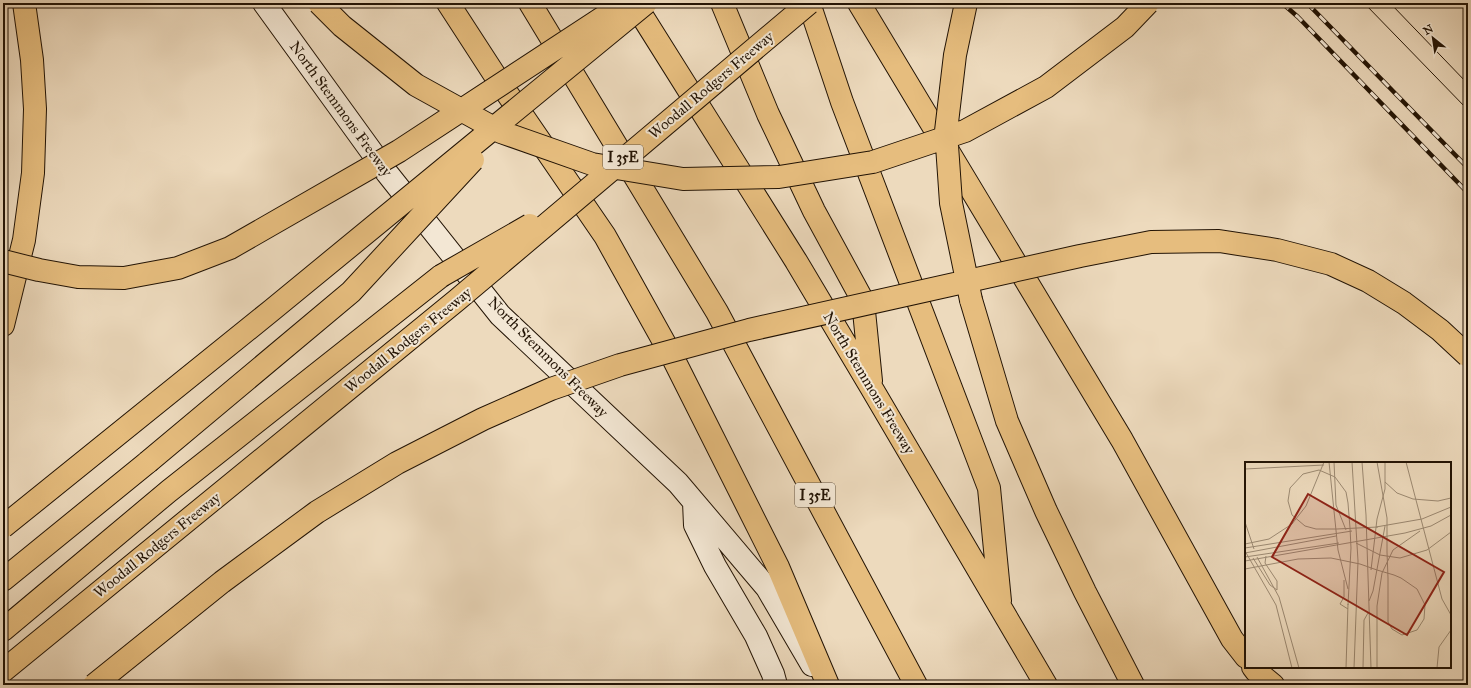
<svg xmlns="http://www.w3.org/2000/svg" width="1471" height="688" font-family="'IM FELL Great Primer',serif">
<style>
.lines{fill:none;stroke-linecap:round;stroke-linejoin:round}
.secondary-casing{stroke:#221304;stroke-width:24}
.motorway-casing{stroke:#221304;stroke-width:24}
.secondary{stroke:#f3e7d4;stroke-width:22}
.motorway{stroke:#e6bd7e;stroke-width:22}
.tram{stroke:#221304;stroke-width:1}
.rail-casing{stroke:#221304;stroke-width:4.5}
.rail{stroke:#f3e7d4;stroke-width:3;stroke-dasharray:9;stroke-linecap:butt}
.motorway-bridge-casing{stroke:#221304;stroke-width:24;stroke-linecap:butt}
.motorway-bridge{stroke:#e6bd7e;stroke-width:22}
.labels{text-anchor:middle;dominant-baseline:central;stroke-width:4;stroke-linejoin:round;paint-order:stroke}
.shield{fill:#f3e7d4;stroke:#615342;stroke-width:1}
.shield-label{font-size:14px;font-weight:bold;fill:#221304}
.street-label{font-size:15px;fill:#221304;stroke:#f3e7d4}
.inset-road{fill:none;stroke:#9c8a73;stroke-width:1}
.view{fill:#8f2418;fill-opacity:0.15;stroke:#8f2418;stroke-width:2}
.inset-edge{fill:none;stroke:#221304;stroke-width:2}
</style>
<rect width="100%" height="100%" fill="#eddabd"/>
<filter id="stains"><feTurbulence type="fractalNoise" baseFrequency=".005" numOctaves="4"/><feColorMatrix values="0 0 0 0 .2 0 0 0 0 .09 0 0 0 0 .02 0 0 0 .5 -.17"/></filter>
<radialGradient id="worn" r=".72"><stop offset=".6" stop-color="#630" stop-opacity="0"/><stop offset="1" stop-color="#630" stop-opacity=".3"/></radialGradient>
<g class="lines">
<defs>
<path id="secondary" d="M264 3 387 173 500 315 678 483 767 588 812 665
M694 502 695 525 715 566 756 636 773 674 776 685"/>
<path id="motorway" d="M448 3 496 77 605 236 674 360 778 567 828 685
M530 3 717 312 916 685
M634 3 796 261 871 387 1046 685
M722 3 768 114 814 211 863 301 871 381
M809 3 842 102 989 488 1000 601
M859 3 1122 440 1232 639 1246 657
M971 300 1007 421 1046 511 1085 592 1133 685
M3 325 24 240 33 173 35 109 32 60 24 3
M3 580 148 462
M3 630 169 491 441 276
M1253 667 1256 671 1273 685"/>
</defs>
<use href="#secondary" class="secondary-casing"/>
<use href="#motorway" class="motorway-casing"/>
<use href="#secondary" class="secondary"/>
<use href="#motorway" class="motorway"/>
<path class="tram" d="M1364 3 1468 110
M1390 3 1468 84"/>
<defs>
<path id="rail" d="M1282 3 1298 17 1468 193
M1307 3 1468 168"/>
</defs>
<use href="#rail" class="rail-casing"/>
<use href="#rail" class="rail"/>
<defs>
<path id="motorway-bridge" d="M319 3 342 26 416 85 501 132 592 164 683 179 779 177 873 162 965 131 1046 87 1125 27 1148 3
M966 3 955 55 946 131 951 203 971 300
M3 261 39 270 78 277 124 278 178 268 230 248 399 151 625 3
M441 276 530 225
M148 462 351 292 473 160
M3 527 272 310 646 3
M3 671 457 300 809 3
M94 685 222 582 317 512 397 463 483 419 551 389 620 365 749 330 1080 256 1151 242 1219 241 1277 250 1331 264 1368 281 1404 303 1440 330 1468 356"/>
</defs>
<use href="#motorway-bridge" class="motorway-bridge-casing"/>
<use href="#motorway-bridge" class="motorway-bridge"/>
</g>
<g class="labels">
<g class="shield">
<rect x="603" y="145" width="40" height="24" rx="3"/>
<rect x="795" y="483" width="40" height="24" rx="3"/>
</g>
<g class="shield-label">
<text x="623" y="157">I 35E</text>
<text x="815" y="495">I 35E</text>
</g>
<g class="street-label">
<text transform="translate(711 85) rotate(-40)">Woodall Rodgers Freeway</text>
<text transform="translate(341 109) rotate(54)">North Stemmons Freeway</text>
<text transform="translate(408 340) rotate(-39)">Woodall Rodgers Freeway</text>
<text transform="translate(548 357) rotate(45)">North Stemmons Freeway</text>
<text transform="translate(869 383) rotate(59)">North Stemmons Freeway</text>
<text transform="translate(157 545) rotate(-39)">Woodall Rodgers Freeway</text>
</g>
</g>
<g transform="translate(1245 462)">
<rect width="206" height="206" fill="#eddabd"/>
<path class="inset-road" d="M84 0 93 88 103 127M89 0 91 43 101 68M107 0 113 99 109 206M117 0 121 53 126 206M161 0 197 137 206 153M0 7 79 3M140 20 152 31 168 37 193 39 206 36M0 60 9 87M131 65 177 57 206 45M111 81 135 93 155 96 182 88 206 70M0 82 24 77 47 62 61 44 79 0M0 86 107 69M0 89 31 143 47 206M0 91 91 74M21 94 20 101 32 119V128M0 95 94 81M12 95 34 135 54 206M8 96 25 123 32 128M0 99 160 71 186 64 206 53M0 107 53 97 86 96 115 102 132 108 149 113 156 116 172 127 180 143 179 157 172 168 157 173 147 167 143 160V116L142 90V56L132 0M126 108 132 57 140 27V0M99 118V135L95 142 103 147M124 139 128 129 140 64M103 143 106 86 105 66 103 41 101 30 90 15 74 8 58 12 45 26 43 39 47 53 60 64 71 67H92L133 65M101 206 103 142M118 206 119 158 123 151M132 206V144L137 111 148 88 175 69M192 206 194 185 206 168"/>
<path class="view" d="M63 32 199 110 162 173 27 95Z"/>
<rect width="206" height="206" class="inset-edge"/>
</g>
<rect width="1471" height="688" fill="none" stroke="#eddabd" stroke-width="16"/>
<rect x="4" y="4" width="1463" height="680" fill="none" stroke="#221304" stroke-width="2"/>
<rect x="8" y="8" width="1455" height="672" fill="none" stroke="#221304"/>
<g transform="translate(1433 38) rotate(330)" stroke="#f3e7d4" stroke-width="3" paint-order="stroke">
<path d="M0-3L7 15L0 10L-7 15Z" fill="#221304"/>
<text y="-6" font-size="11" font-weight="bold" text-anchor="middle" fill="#221304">N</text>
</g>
<rect width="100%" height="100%" filter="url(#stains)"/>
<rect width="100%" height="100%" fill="url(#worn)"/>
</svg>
